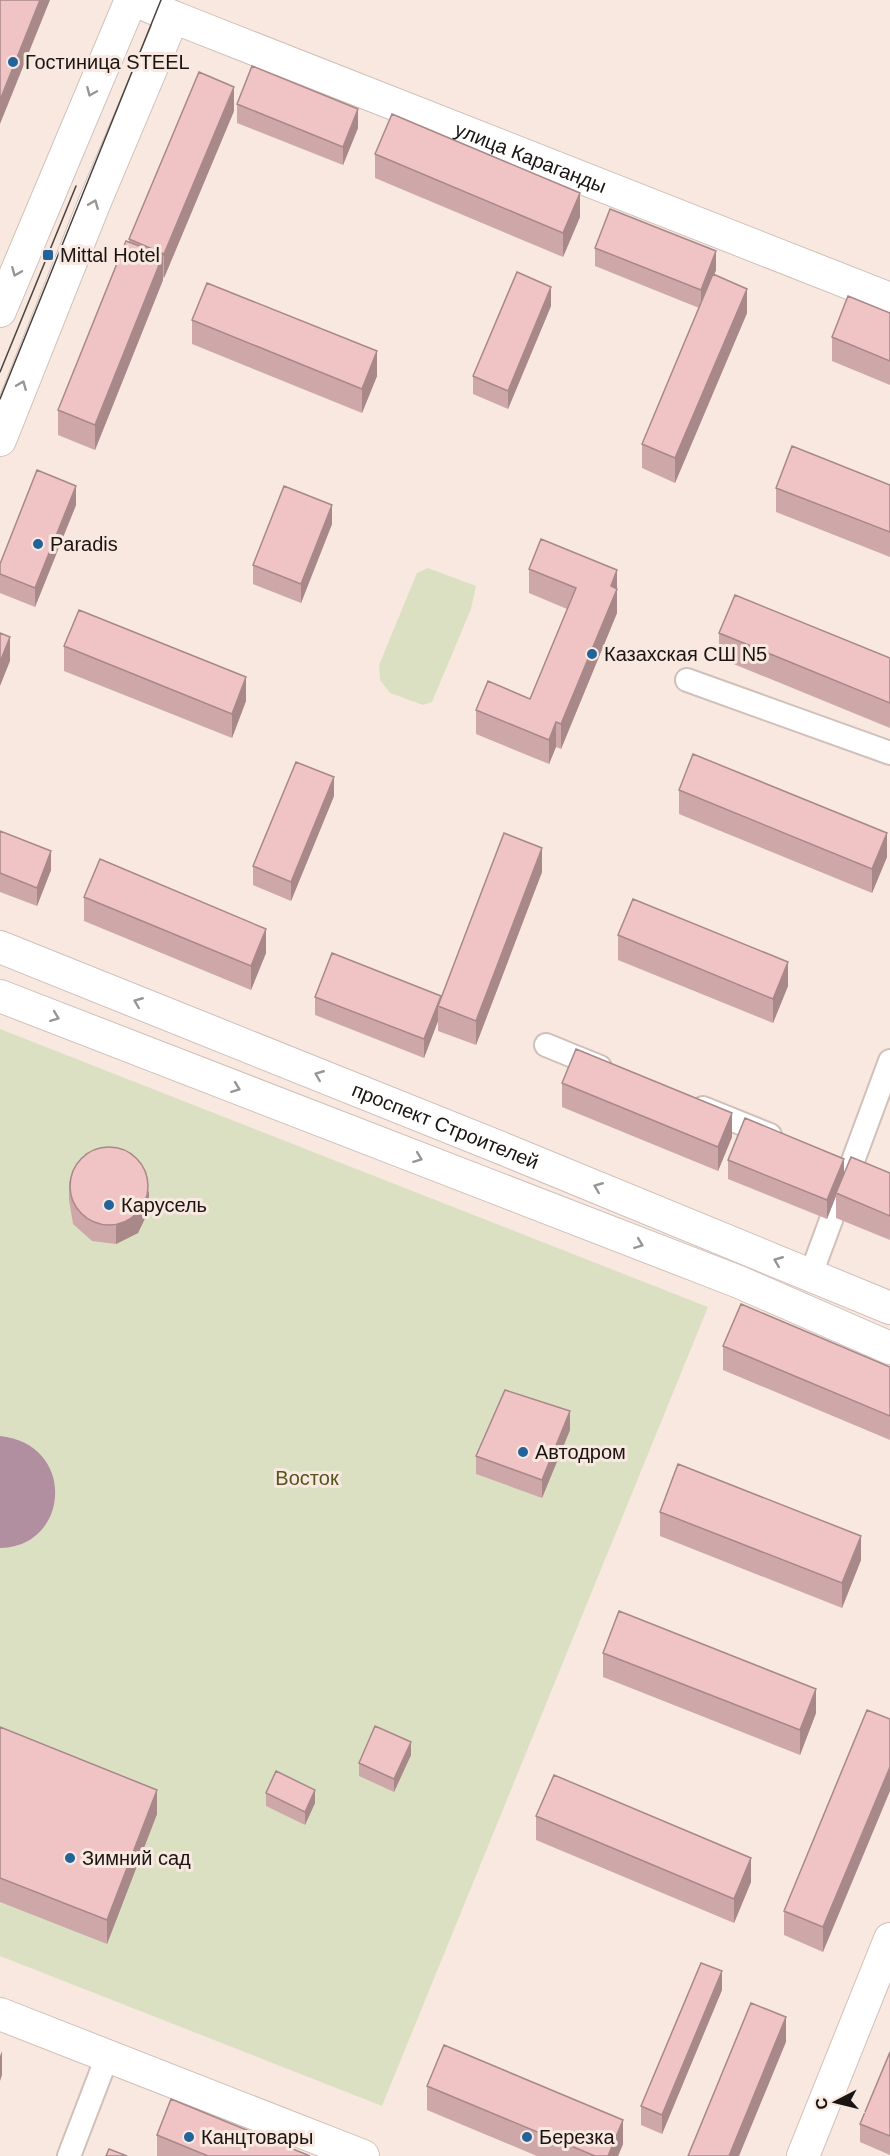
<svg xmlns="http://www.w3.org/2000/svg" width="890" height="2156" font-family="Helvetica,sans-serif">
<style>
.green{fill:#dce0c2}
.water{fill:#b28ea1}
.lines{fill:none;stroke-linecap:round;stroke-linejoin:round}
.street-casing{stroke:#d0c0b9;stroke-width:26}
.secondary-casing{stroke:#d0c0b9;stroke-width:34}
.street{stroke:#fff;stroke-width:22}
.secondary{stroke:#fff;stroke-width:32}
.tram{stroke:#4a433f;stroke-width:1.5}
.wall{fill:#cea8a9}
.shaded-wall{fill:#a88889}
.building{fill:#f0c3c4;stroke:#a88889;stroke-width:1.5}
.oneway{stroke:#989694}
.poi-dot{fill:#226399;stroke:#f8e8e0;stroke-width:2}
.labels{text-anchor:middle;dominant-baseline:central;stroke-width:6;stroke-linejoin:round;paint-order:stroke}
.poi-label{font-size:20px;fill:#1a1512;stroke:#f8e8e0;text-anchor:start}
.street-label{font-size:20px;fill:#1a1512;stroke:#f8e8e0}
.park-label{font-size:20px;fill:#51561b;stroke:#f8e8e0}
</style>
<rect width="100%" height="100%" fill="#f8e8e0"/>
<path class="green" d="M428 568 476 586 471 609 432 702 423 705 390 693 380 680 379 665 417 573Z
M0 1029 708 1307 382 2106 0 1956Z"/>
<path class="water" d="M0 1436C77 1444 70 1547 0 1548Z"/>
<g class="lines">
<defs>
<path id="street" d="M687 680 890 753
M546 1045 600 1067
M703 1108 770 1135
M811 1274 890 1061
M69 2156 107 2057"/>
<g id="secondary">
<path id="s1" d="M135 0 173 17 890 299"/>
<path d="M0 311 131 0"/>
<path d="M0 440 94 204 173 17"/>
<path id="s2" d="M0 947 506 1150 890 1308"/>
<path d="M0 996 739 1282 890 1348"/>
<path d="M0 2014 363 2156"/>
<path d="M803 2156 890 1939"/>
</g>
</defs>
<use href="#street" class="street-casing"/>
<use href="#secondary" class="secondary-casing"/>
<use href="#street" class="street"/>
<use href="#secondary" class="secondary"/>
<path class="tram" d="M0 372 76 186
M0 399 161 0"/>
</g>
<path class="wall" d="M237 104 358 128 343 165 237 123Z
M234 111 164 278 163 277V280L95 450 58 435V410L129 242V239Z
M375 154 580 217 563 257 375 178Z
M595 248 716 270 714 275 747 313 675 483 642 468V444L699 308 595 266Z
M551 306 508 409 473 394V376Z
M890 313V385L832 361V337Z
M192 320 377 376 362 413 192 344Z
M890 485V557L776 512V488Z
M76 505 35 607 0 593V564Z
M332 524 301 603 253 584V565Z
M529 569 617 594V613L561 749 556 747 549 764 476 734V710L530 699 567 609 529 593Z
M719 633 890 658V728L719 658Z
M64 646 246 701 232 738 64 671Z
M679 790 887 857 872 893 679 814Z
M334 796 291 901 253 885V866Z
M0 831 51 870 37 906 0 892Z
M542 872 476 1045 438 1031V1021L424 1058 315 1015V997L441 1000Z
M84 897 266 953 251 990 84 921Z
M618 935 788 986 773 1023 618 960Z
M562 1083 732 1137 718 1171 562 1107Z
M728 1160 844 1174 890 1173V1240L836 1218V1196L827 1219 728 1179Z
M69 1181 149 1210 138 1233 116 1244 92 1241 73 1224 69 1200Z
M723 1346 890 1367V1440L723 1370Z
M570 1430 542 1498 476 1474V1456Z
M660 1512 861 1560 842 1608 660 1536Z
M603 1653 816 1713 800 1755 603 1677Z
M867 1710 823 1952 784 1935V1911Z
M0 1727 157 1814 107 1944 0 1902Z
M411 1755 394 1792 359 1776V1763Z
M266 1793 315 1803 305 1825 266 1806Z
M536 1816 751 1882 734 1923 536 1840Z
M722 1990 662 2134 641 2125V2106Z
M890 2052V2155L860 2142V2124Z
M427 2086 623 2144 618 2156H537L427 2110Z
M157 2135 310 2156H157Z"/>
<path class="shaded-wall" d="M40 0H50L0 124V100Z
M234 87V111L164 278V254Z
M358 109V128L343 165V147Z
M580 193V217L563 257V233Z
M716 251V270L701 309V290Z
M163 255V280L95 450V425Z
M551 287V306L508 409V391Z
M747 289V313L675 483V458Z
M377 351V376L362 413V389Z
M76 486V505L35 607V588Z
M332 505V524L301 603V584Z
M617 570V613L561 749V724Z
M10 637V661L0 686V662Z
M246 677V701L232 738V714Z
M556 722V747L549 764V740Z
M334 777V796L291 901V882Z
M887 833V857L872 893V869Z
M542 848V872L476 1045V1021Z
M51 851V870L37 906V888Z
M266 929V953L251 990V966Z
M788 962V986L773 1023V999Z
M441 996V1007L438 1006V1021L424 1058V1039Z
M732 1113V1137L718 1171V1147Z
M844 1159V1177L836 1193V1196L827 1219V1200Z
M149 1191V1210L138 1233 116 1244V1226Z
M570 1411V1430L542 1498V1480Z
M861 1536V1560L842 1608V1583Z
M816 1689V1713L800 1755V1730Z
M411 1742V1755L394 1792V1779Z
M890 1767V1791L823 1952V1927Z
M157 1790V1814L107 1944V1920Z
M315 1790V1803L305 1825V1812Z
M751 1858V1882L734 1923V1899Z
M722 1971V1990L662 2134V2115Z
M786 2017V2042L739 2156H729Z
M2 2051V2075L0 2081V2056Z
M623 2120V2144L618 2156H608Z"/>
<path class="building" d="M0 0H40L0 100Z
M252 66 358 109 343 147 237 104Z
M199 72 234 87 164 254 129 239Z
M392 114 580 193 563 233 375 154Z
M610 209 716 251 701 290 595 248Z
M126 241 163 255 95 425 58 410Z
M517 272 551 287 508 391 473 376Z
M713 274 747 289 675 458 642 444Z
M207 283 377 351 362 389 192 320Z
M848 296 890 313V361L832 337Z
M792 446 890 485V532L776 488Z
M37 470 76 486 35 588 0 574V564Z
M284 486 332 505 301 584 253 565Z
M541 539 617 570 611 586 617 589 561 724 556 722 549 740 476 710 488 681 530 699 576 588 529 569Z
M735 595 890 658V703L719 633Z
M79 610 246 677 232 714 64 646Z
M0 633 10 637 0 662Z
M693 754 887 833 872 869 679 790Z
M296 762 334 777 291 882 253 866Z
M0 831 51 851 37 888 0 873Z
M504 833 542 848 476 1021 438 1006Z
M100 859 266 929 251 966 84 897Z
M633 899 788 962 773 999 618 935Z
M332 953 441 996 424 1039 315 997Z
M576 1049 732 1113 718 1147 562 1083Z
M745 1118 844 1159 827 1200 728 1160Z
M70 1186a39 39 0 1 1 78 0a39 39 0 1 1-78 0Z
M851 1157 890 1173V1216L836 1193Z
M741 1304 890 1367V1416L723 1346Z
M505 1390 570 1411 542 1480 476 1456Z
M678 1464 861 1536 842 1583 660 1512Z
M619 1611 816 1689 800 1730 603 1653Z
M867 1710 890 1719V1767L823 1927 784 1911Z
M375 1726 411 1742 394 1779 359 1763Z
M0 1727 157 1790 107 1920 0 1878Z
M276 1771 315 1790 305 1812 266 1793Z
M554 1775 751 1858 734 1899 536 1816Z
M701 1963 722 1971 662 2115 641 2106Z
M751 2003 786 2017 729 2156H688Z
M444 2045 623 2120 608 2156H595L427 2086Z
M890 2052V2136L860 2124Z
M171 2099 310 2156H208L157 2135Z
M109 2149 127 2156H106Z"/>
<defs><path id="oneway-chevron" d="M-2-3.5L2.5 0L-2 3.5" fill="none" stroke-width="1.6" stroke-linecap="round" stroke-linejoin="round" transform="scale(1.5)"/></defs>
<g class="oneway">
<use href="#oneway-chevron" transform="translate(91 92) rotate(113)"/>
<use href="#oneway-chevron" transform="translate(94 204) rotate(-68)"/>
<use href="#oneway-chevron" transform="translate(16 272) rotate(112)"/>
<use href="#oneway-chevron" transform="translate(22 385) rotate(-68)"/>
<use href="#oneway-chevron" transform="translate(138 1002) rotate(-158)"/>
<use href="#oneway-chevron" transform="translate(55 1017) rotate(21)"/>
<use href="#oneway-chevron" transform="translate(319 1075) rotate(-158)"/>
<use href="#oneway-chevron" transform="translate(236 1088) rotate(21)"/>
<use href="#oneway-chevron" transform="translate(418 1158) rotate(21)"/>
<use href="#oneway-chevron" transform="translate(598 1187) rotate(-158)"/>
<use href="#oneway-chevron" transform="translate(639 1244) rotate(21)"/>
<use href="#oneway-chevron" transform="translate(778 1261) rotate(-158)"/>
</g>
<g class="poi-dot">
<circle cx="13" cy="62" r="6"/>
<rect x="42" y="249" width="12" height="12" rx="3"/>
<circle cx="38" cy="544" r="6"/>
<circle cx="592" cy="654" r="6"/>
<circle cx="109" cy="1205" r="6"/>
<circle cx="523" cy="1452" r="6"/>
<circle cx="70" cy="1858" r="6"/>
<circle cx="189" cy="2137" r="6"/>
<circle cx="527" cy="2137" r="6"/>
</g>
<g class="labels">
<g class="poi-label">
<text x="25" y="62">Гостиница STEEL</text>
<text x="60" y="255">Mittal Hotel</text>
<text x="50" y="544">Paradis</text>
<text x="604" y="654">Казахская СШ N5</text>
<text x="121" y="1205">Карусель</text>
<text x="535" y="1452">Автодром</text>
<text x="82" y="1858">Зимний сад</text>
<text x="201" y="2137">Канцтовары</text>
<text x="539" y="2137">Березка</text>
</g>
<g class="street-label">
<text stroke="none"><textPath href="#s1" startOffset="426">улица Караганды</textPath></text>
<text stroke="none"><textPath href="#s2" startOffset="480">проспект Строителей</textPath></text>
</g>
<g class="park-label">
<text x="307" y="1478">Восток</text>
</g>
</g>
<g transform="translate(836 2102) rotate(263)" stroke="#f8e8e0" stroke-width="4.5" paint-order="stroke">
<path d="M0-4.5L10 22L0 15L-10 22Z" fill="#1a1512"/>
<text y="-9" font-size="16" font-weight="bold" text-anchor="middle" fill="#1a1512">С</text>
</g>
</svg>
